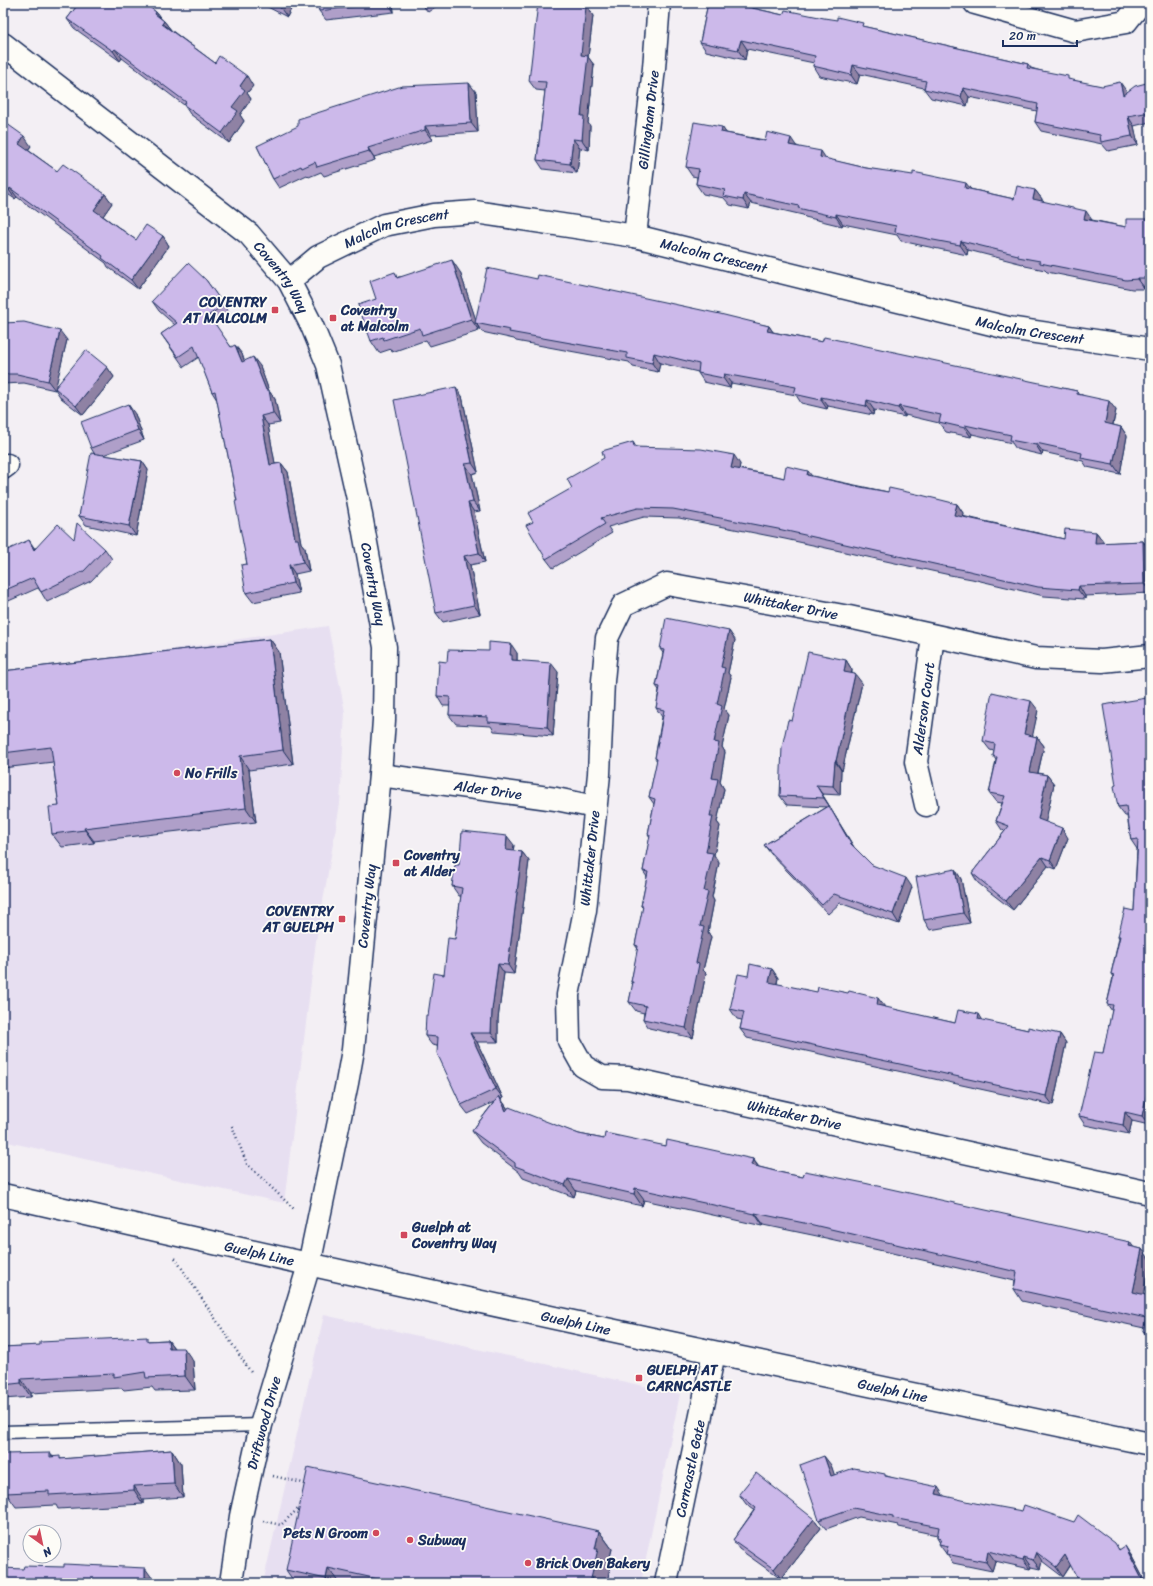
<svg xmlns="http://www.w3.org/2000/svg" width="1153" height="1586" font-family="Sriracha,sans-serif">
<style>
.built{fill:#e7dff1}
.lines{fill:none;stroke-linecap:round;stroke-linejoin:round}
.service-casing{stroke:#1b2f5e;stroke-width:15}
.minor-casing{stroke:#1b2f5e;stroke-width:25}
.secondary-casing{stroke:#1b2f5e;stroke-width:25}
.path{stroke:#1b2f5e;stroke-width:2.5;stroke-dasharray:1 3;stroke-linecap:butt}
.service{stroke:#fdfcf7;stroke-width:12}
.minor{stroke:#fdfcf7;stroke-width:22}
.secondary{stroke:#fdfcf7;stroke-width:22}
.wall{fill:#af9fc9;stroke:#1b2f5e}
.shaded-wall{fill:#8f82a4;stroke:#1b2f5e}
.building{fill:#ccb9ea;stroke:#1b2f5e}
.poi-dot{fill:#d1495b;stroke:#fdfcf7;stroke-width:1.5}
.labels{text-anchor:middle;dominant-baseline:central;stroke-width:3.5;stroke-linejoin:round;paint-order:stroke}
.street-label{font-size:14px;fill:#1b2f5e;stroke:#fdfcf7}
.poi-label{font-size:14px;font-weight:bold;fill:#1b2f5e;stroke:#fdfcf7;text-anchor:start}
</style>
<rect width="100%" height="100%" fill="#f3eff4"/>
<filter id="ink" filterUnits="userSpaceOnUse"><feTurbulence type="fractalNoise" baseFrequency=".025" numOctaves="2"/><feDisplacementMap in="SourceGraphic" scale="8" xChannelSelector="R" yChannelSelector="G"/><feConvolveMatrix kernelMatrix="1 2 1 2 8 2 1 2 1" color-interpolation-filters="sRGB"/></filter>
<g filter="url(#ink)">
<path class="built" d="M328 626 345 712 340 804 316 941 284 1203 3 1141V674Z
M324 1315 680 1394 641 1583H263Z"/>
<g class="lines">
<defs>
<path id="service" d="M3 1432 261 1425"/>
<g id="minor">
<path d="M975 3 1075 31 1126 22 1141 3"/>
<path id="s1" d="M3 44 249 234 289 281 312 326 328 365 358 499 385 647 384 720 380 775 353 1050 347 1083 309 1265 261 1425 241 1516 231 1583"/>
<path id="s2" d="M635 236 654 68 659 3"/>
<path id="s3" d="M289 281 318 257 384 225 434 215 475 212 635 236 1008 328 1150 349"/>
<path d="M3 468 7 465"/>
<path id="s4" d="M1150 656 1102 661 1036 658 849 617 667 584 623 605 607 638 603 681 599 774 585 910 568 995 569 1041 583 1066 602 1077 628 1078 1150 1193"/>
<path id="s5" d="M380 775 556 799 595 807"/>
<path id="s6" d="M926 805 916 762 933 636"/>
<path id="s7" d="M666 1583 714 1353"/>
</g>
<g id="secondary">
<path id="s8" d="M3 1195C384 1283 767 1364 1150 1444"/>
</g>
</defs>
<use href="#service" class="service-casing"/>
<use href="#minor" class="minor-casing"/>
<use href="#secondary" class="secondary-casing"/>
<path class="path" d="M232 1126 247 1164 294 1209
M175 1258 252 1374
M273 1476 307 1484
M263 1521 281 1525 302 1505"/>
<use href="#service" class="service"/>
<use href="#minor" class="minor"/>
<use href="#secondary" class="secondary"/>
</g>
<path class="wall" d="M73 3H144L156 12 161 19 164 21 171 30 215 63 253 86 247 93 251 99 240 115 244 121 229 143 190 114 184 105 122 58 120 61 74 28 67 19 77 6Z
M260 3H294L287 17Z
M318 3H393L394 12 326 20 319 11Z
M421 3H441L428 12Z
M708 3H749L753 8 783 15 866 27 1028 64 1031 68 1071 80 1127 92 1150 82V122L1134 126 1138 145 1108 151 1102 144 1041 131 1035 122 1037 111 969 97 967 106 931 98 924 89V88L860 74 857 84 819 76 813 66 814 63 747 49 745 60 706 51 700 42Z
M589 10 593 16 588 57 594 65 588 123 590 126 589 150 580 148 577 173 543 169 537 160 545 91 536 90 529 81Z
M476 92 478 132 431 135 432 140 374 157 375 160 324 176 321 172 309 177 307 175 279 188 273 179 257 146Z
M3 119 6 123 31 146 28 150 57 171 105 194 112 203 103 216 136 240 163 236 169 246 138 289 108 267 106 263 17 197 15 199 3 191Z
M722 127 726 133 797 146 826 159 866 168 970 189 1014 199 1035 190 1042 199V201L1092 220 1126 227 1150 219V287H1144V289H1132L1047 272 1045 270 1025 266 1023 264 968 250 967 255 901 241 897 235 843 224 842 226 805 217 803 215 751 203 749 209 730 205 724 198 703 194 696 184 697 177 692 176 686 167Z
M460 272 476 321 537 279 769 326 773 332 822 342 1077 391 1080 394 1116 410 1113 425 1121 427 1127 436 1120 474 1087 467 1083 461 1043 452 1042 455 1016 449 1012 443 972 434 971 437 946 432 939 423 905 415V417L874 410 873 415 828 406 827 409 801 403 796 395 731 383 730 388 704 382 698 373V372L660 363 658 372 633 367 629 362 516 341 514 339 482 332 478 326 479 331 430 346 426 340 392 352 391 349 379 353 371 341 376 299 398 277Z
M206 280 230 314 215 325 231 347 242 354 244 361 260 366 269 391 275 399 280 423 268 425 275 464 281 463 288 472 301 543 305 548 309 571 295 574 299 593 253 602 246 593 247 564 237 501 217 400 212 392 199 357 184 367 161 334 175 325 159 311 152 301Z
M3 323 67 340 55 388 107 367 114 377 83 415 61 398 55 389V390L24 383 3 384Z
M462 396 478 472 472 474 480 511 474 512 485 562 470 565 480 614 443 622 436 613Z
M135 414 144 440 103 455 142 461 148 470 136 536 86 525 79 516 94 453 91 448Z
M633 442 636 447 740 464 739 469 776 476 784 478 812 476 888 492 957 504 963 513 962 516 1064 539 1096 532 1103 541 1102 543 1143 541 1150 551V593L1085 596V599L1044 596 972 579 950 575 785 539 679 518 644 517 608 527 612 533 553 568 546 559 533 522 572 488Z
M74 539 105 549 112 559 91 581 47 602 41 592 38 588 4 603 3 601V552L35 548Z
M729 631 735 640 728 673 731 677 724 709 729 715 722 747 725 752 720 782 724 789 717 822 720 826 714 855 719 863 712 897 714 901 708 932 711 937 703 970 706 973 693 1038 649 1028 643 1019 644 1013 636 1011 629 1002 633 985 631 982 638 949 635 945 643 908 641 906 647 877 643 871 650 837 648 834 654 804 649 797 657 761 655 758 662 717 656 708 659 690 656 686 663 653 660 649Z
M270 639 279 652 293 764 249 770 256 822 94 841V843L62 847 52 834 59 806 53 762 3 768V671Z
M517 653V661L558 672 553 736 494 731 491 726 456 724 449 715 450 706H443L437 696 447 662Z
M846 660 852 670V673L862 683 842 771 841 770 840 795 822 794 830 807H829L835 816 854 847 872 865 912 887 899 924 840 903 828 914 771 854 764 845 827 807 787 805 780 796 792 721Z
M1150 702V1119L1149 1125 1132 1121 1129 1134 1085 1125 1079 1116 1103 1053 1112 1011 1107 1004 1113 977 1111 974 1119 938 1118 936 1134 911 1137 849 1131 840 1127 816H1125L1118 807 1116 785Z
M1038 710 1032 736 1037 737 1044 746 1038 773 1047 775 1054 784 1045 822 1068 838 1056 869 1048 866 1013 910 978 883 972 873 1005 831 1002 830 996 821 1002 803 996 802 989 793 996 760 993 756 994 751 990 750 983 741Z
M514 845 513 851 522 852 529 861 514 974 504 973 498 1019V1042H477L503 1098 501 1099 508 1109 579 1134 604 1139 666 1146 753 1159 759 1167 783 1173 1142 1249 1150 1260V1263L1143 1295 1150 1296V1340L1143 1331 1144 1328 1022 1301 1014 1289 1015 1281 817 1236 764 1225 763 1226 644 1200 642 1206 576 1191 574 1197 523 1178 519 1172 481 1143 472 1131 494 1102 468 1114 461 1105 437 1046 432 1045 425 1036 428 1015 444 975 455 939 461 896H459L452 886 459 865Z
M955 869 961 879 970 923 930 930 924 920Z
M772 969 778 978 777 984 955 1023 983 1021 1028 1030 1060 1034 1066 1043 1053 1105 747 1038 740 1029 742 1020 737 1019 730 1009 748 976Z
M168 1340 174 1348 193 1361 195 1390 155 1391 152 1387 124 1390 122 1388 31 1393V1397L3 1399V1347Z
M172 1450 181 1464 183 1497 143 1500V1504L58 1509 56 1505 16 1507 6 1493 50 1453 52 1456 62 1459Z
M831 1465 834 1475 887 1476 944 1496 1119 1549 1131 1555 1146 1583H1080L1071 1565 1063 1577 1042 1561 1040 1569 1031 1567 1030 1569 995 1561 992 1571 953 1563 939 1544 940 1543 937 1538V1535L899 1527 898 1525 859 1517 826 1529 819 1520Z
M739 1494 814 1519 821 1528 781 1579 739 1549 733 1540 754 1510 746 1504Z
M599 1531 612 1549 608 1564 610 1567 607 1583H295L286 1570Z"/>
<path class="shaded-wall" d="M281 3H294L287 17 279 6Z
M388 3H393L394 12Z
M582 3H589V10L593 16 588 57 594 65 588 123 590 126 589 150 582 140 581 55Z
M749 3 755 12 748 7Z
M156 12 163 21 155 14Z
M164 21 171 30 162 24Z
M741 40 747 49 745 60 738 50Z
M115 49 122 58 120 61 113 51Z
M853 65 860 74 857 84 851 75Z
M247 76 253 86 247 93 251 99 240 115 244 121 229 143 222 133 232 107 240 86Z
M1120 82 1127 92 1129 104 1123 95Z
M469 83 476 92 478 132 471 123Z
M963 88 969 97 967 106 961 97Z
M1128 116 1134 126 1138 145 1132 136Z
M425 126 431 135 432 140 425 130Z
M722 127 729 137 721 132Z
M24 136 31 146 25 153 19 144Z
M791 138 797 147 789 145Z
M573 139 580 148 577 173 570 164Z
M368 148 374 157 375 160 369 151Z
M821 151 827 160 820 157Z
M966 183 973 192 965 188Z
M10 188 17 197 15 199 9 190Z
M1035 190 1042 199 1040 208 1033 199Z
M105 194 112 203 101 219 94 210Z
M744 194 751 203 749 209 743 200Z
M1086 211 1092 220 1084 219Z
M836 214 843 224 842 226 836 217Z
M163 236 169 246 138 289 131 280Z
M961 241 968 250 967 255 960 245Z
M452 260 460 272 477 323H475L478 326 479 331 471 319Z
M1137 278 1144 287V289L1137 279Z
M769 326 775 335 767 331Z
M60 331 67 340 55 390 48 381Z
M235 345 242 354 248 371 242 362Z
M654 353 660 363 658 372 652 363Z
M253 357 260 366 269 391 275 399 280 423 273 413 266 390Z
M107 367 114 377 83 415 76 406Z
M724 374 731 383 730 388 723 378Z
M456 387 462 396 478 472 472 463Z
M821 397 828 406 827 409 821 400Z
M867 400 874 410 873 415 866 406Z
M1109 401 1116 410 1111 433 1105 423Z
M128 404 135 414 144 440 138 430Z
M899 406 905 415V417L898 408Z
M261 416 268 425 277 474 270 465Z
M965 425 972 434 971 437 965 428Z
M1121 427 1127 436 1120 474 1113 464Z
M1036 443 1043 452 1042 455 1036 445Z
M734 455 740 464 738 477 731 468Z
M142 461 148 470 136 536 129 526Z
M281 463 288 472 301 543 305 548 309 571 303 562 295 539Z
M465 464 472 474 480 511 473 502Z
M808 471 815 480 807 475Z
M468 503 474 512 485 562 479 553Z
M957 504 963 513 961 524 954 515Z
M1096 532 1103 541 1102 552 1095 543Z
M29 540 35 549 34 550Z
M1143 541 1150 551V592L1144 584Z
M464 556 470 565 480 614 474 605Z
M289 565 295 574 299 593 293 583Z
M1079 586 1085 596V599L1078 590Z
M729 631 735 640 728 673 731 677 724 709 729 715 722 747 725 752 720 782 724 789 717 822 720 826 714 855 719 863 712 897 714 901 708 932 711 937 703 970 706 973 693 1038 686 1028 696 963 704 891 706 852 710 816 717 704 721 667Z
M270 639 279 652 293 764 283 750Z
M511 644 517 653V661L512 660 510 655Z
M846 660 852 670 850 681 844 672Z
M551 663 558 672 553 736 547 727Z
M855 674 862 683 842 771 836 761Z
M1147 698 1150 702V711L1149 710Z
M1031 701 1038 710 1031 743 1024 734Z
M1037 737 1044 746 1036 781 1030 772Z
M240 756 249 770 256 822 246 808Z
M835 761 841 770 840 795 833 786Z
M1047 775 1054 784 1044 829 1038 819Z
M816 785 822 794 830 807 824 798Z
M829 806 835 816 858 854 851 844Z
M84 828 94 841V843L85 830Z
M1062 828 1068 838 1056 869 1050 860Z
M507 836 514 845 512 859 506 850Z
M522 852 529 861 514 974 508 965Z
M1042 857 1048 866 1013 910 1006 901Z
M955 869 961 879 970 923 963 913Z
M906 878 912 887 899 924 893 914Z
M498 964 504 973 498 1019V1042L491 1033 492 1010Z
M772 969 778 978 775 991 769 982Z
M878 998 885 1007 877 1005Z
M979 1014 985 1024 978 1019Z
M470 1033 477 1042 503 1098 496 1089Z
M1060 1034 1066 1043 1053 1105 1046 1096Z
M1150 1078V1119L1149 1125 1142 1116Z
M499 1096 507 1108 514 1123 506 1111Z
M1125 1112 1132 1121 1129 1134 1123 1125Z
M753 1159 761 1171 751 1165Z
M568 1179 576 1191 574 1197 565 1185Z
M635 1188 644 1200 642 1206 634 1194Z
M755 1213 764 1225 763 1226 755 1214Z
M1130 1242 1138 1254 1129 1246Z
M1142 1249 1150 1260V1263L1141 1304 1133 1292Z
M168 1340 178 1354 169 1348Z
M184 1348 193 1361 195 1390 185 1376Z
M21 1379 31 1393V1397L21 1383Z
M172 1450 181 1464 183 1497 174 1484Z
M824 1456 831 1465 838 1485 831 1476Z
M134 1486 143 1500V1504L134 1490Z
M938 1487 944 1496 936 1494Z
M814 1519 821 1528 781 1579 774 1569Z
M599 1531 612 1549 608 1564 610 1567 607 1583H590L595 1549Z
M1125 1546 1131 1555 1146 1583H1144Z
M988 1551 995 1561 992 1571 986 1562Z
M1036 1552 1042 1561 1040 1569 1033 1560Z
M1065 1555 1071 1564 1063 1577 1056 1567Z
M1024 1557 1031 1567 1030 1569 1023 1560Z
M145 1568 155 1582V1583H145Z
M328 1568 339 1583H329L326 1579Z
M779 1578 783 1583H779Z"/>
<path class="building" d="M79 3H144L156 12 155 14 164 21 162 24 215 63 219 56 247 76 240 86 245 90 232 107 238 111 222 133 184 105 186 102 115 49 113 51 67 19Z
M274 3H281L279 6Z
M318 3H382L319 11Z
M538 3H582V7H586L581 55 588 56 581 116H584L582 140 573 139 570 164 537 160 546 82 529 81Z
M708 3H749L748 7 783 15 785 10 824 18 837 20V17L863 23 862 26 1028 64 1027 68 1068 76V79L1102 86 1120 82 1123 95 1135 86 1150 82V112L1128 116 1132 136 1101 142 1100 135 1035 122 1038 104 963 88 961 97 924 89 926 81 853 65 851 75 813 66 815 56 741 40 738 50 700 42Z
M469 83 471 123 425 126V130L368 148 369 151 317 167 315 162 302 168 301 166 273 179 257 146 298 126V119L402 86Z
M3 121 24 136 19 144 57 171 63 164 105 194 94 210 136 240 146 225 163 236 131 280 102 258 103 256 10 188 9 190 3 186Z
M694 122 722 127 721 132 765 141 767 132 791 138 789 145 821 151 820 157 866 168 913 175V172L966 183 965 188 1014 199 1017 186 1035 190 1033 199 1086 211 1084 219 1126 227V219H1150V278H1137V279L1126 280 1040 263V261L1018 257V255L961 241 960 245 928 239 895 232 896 226 836 214V217L798 208 799 206 744 194 743 200 723 196 725 190 696 184 699 169 686 167Z
M452 260 471 319 422 335 420 328 384 340 383 337 371 341 358 305 376 299 370 281 395 272 397 278Z
M188 263 206 280 224 305 209 315 231 347 235 345 242 362 253 357 266 390H269L273 413 261 416 270 465 281 463 295 539H298L303 562 289 565 293 583 246 593 241 565 247 564 235 501H237L215 391 212 392 194 346 178 357 161 334 177 323 152 301Z
M487 268 537 279 538 275 720 314 769 326 767 331 822 342 824 337 1077 391V394L1109 401 1105 423 1121 427 1113 464 1081 458 1082 453 1036 443V445L1010 440 1011 435 965 425V428L939 422 941 415 899 406 898 408 867 400 866 406 821 397V400L794 394 796 387 724 374 723 378 698 373 699 364 654 353 652 363 627 358V353L509 332 510 330 475 323Z
M24 322 60 331 48 381 17 374H3V323Z
M86 350 107 367 76 406 55 388Z
M456 387 472 463 465 464 473 502 468 503 479 553 464 556 474 605 436 613 394 400Z
M128 404 138 430 91 448 81 422Z
M633 442 634 447 701 449 734 455 731 468 776 476 784 478 786 466 808 471 807 475 861 487 888 492 889 488 921 495 957 504 954 515 1064 539 1065 529 1096 532 1095 543 1143 541 1144 584 1079 586 1078 590 1038 587 965 570 943 566 778 529 673 509 638 508 601 518 605 524 546 559 526 525 533 522 528 513 572 488 567 479 604 458 602 451Z
M91 453 142 461 129 526 79 516Z
M77 523 105 549 84 571 41 592 33 578 3 591V552L29 540 34 550 58 524 74 539Z
M666 618 729 631 721 667 725 668 717 704 722 706 714 742 719 743 712 778 718 779 710 816H713L706 852 713 853 704 891 708 892 700 926 704 927 696 963 699 964 686 1028 643 1019 646 1006 629 1002 633 982H631L638 946 635 945 643 906H641L648 872 643 871 650 835 648 834 655 799 649 797 657 759 655 758 664 710 656 708 660 687 656 686 664 650 660 649Z
M270 639 283 750 240 756 246 808 84 828 85 830 52 834 49 807 59 806 51 747 3 753V671Z
M489 642 511 644 510 655H512V660L551 663 547 727 488 722V717L449 715 450 697 437 696 439 661 447 662 448 650 489 651Z
M808 652 846 660 844 672 855 674 836 761H835L833 786 816 785 824 798 780 796 782 747 788 720 792 721Z
M992 692 1031 701 1024 734 1037 737 1030 772 1047 775 1038 819 1062 828 1050 860 1042 857 1006 901 972 873 1009 826 996 821 1005 796 989 793 997 757 993 756 995 744 983 741Z
M1147 698 1149 710 1150 709V1078L1142 1116 1125 1112 1123 1125 1079 1116 1094 1052 1103 1053 1113 1005 1107 1004 1114 975 1111 974 1120 936H1118L1125 909 1134 911 1138 839 1131 840 1126 806 1118 807 1114 786 1116 785 1103 705Z
M829 806 851 844 872 865 906 878 893 914 834 894 822 905 764 845Z
M462 831 507 836 506 850 522 852 508 965 498 964 492 1010 491 1033H470L496 1089 461 1105 437 1053 438 1037 425 1036 426 1015H428L434 973 444 975 448 938 455 939 462 888 452 886 455 865H459Z
M955 869 963 913 924 920 916 877Z
M750 964 772 969 769 982 817 992 818 987 848 993 849 991 878 998 877 1005 955 1023 958 1010 979 1014 978 1019 1028 1030V1027L1060 1034 1046 1096 740 1029 744 1012 730 1009 738 974 748 976Z
M499 1096 506 1111 509 1107 579 1134 604 1139 605 1133 666 1146 667 1140 753 1159 751 1165 783 1173 803 1177 805 1171 864 1183 1130 1242 1129 1246 1142 1249 1133 1292 1150 1296V1333L1143 1331 1146 1318 1014 1289 1017 1272 809 1224 755 1213V1214L635 1188 634 1194 568 1179 565 1185 515 1166V1163L472 1131Z
M147 1337V1341L168 1340 169 1348H184L185 1376 146 1378 145 1372 114 1377V1374L21 1379V1383L3 1385V1347L40 1345V1342Z
M172 1450 174 1484 134 1486V1490L49 1495V1491L6 1493 4 1454 50 1453V1457L60 1456V1459Z
M824 1456 831 1476 854 1468 885 1474V1476L938 1487 936 1494 984 1505V1504L1022 1511 1024 1505 1074 1522 1078 1515 1115 1543 1119 1550 1125 1546 1144 1583H1080L1065 1555 1056 1567 1036 1552 1033 1560 1024 1557 1023 1560 988 1551 986 1562 946 1554 948 1546 939 1544 941 1539 937 1538 939 1527 893 1518V1516L853 1508 819 1520 800 1465Z
M308 1467 599 1531 595 1549H598L590 1583H396L328 1568 326 1579 286 1570Z
M756 1473 814 1519 774 1569 733 1540 756 1508 739 1494Z
M64 1564 145 1568V1583H3V1568L23 1569 24 1566 64 1567Z
M779 1578V1583H731L744 1582V1579Z"/>
</g>
<g class="poi-dot">
<rect x="271" y="306" width="8" height="8" rx="2"/>
<rect x="329" y="314" width="8" height="8" rx="2"/>
<circle cx="177" cy="773" r="4"/>
<rect x="392" y="859" width="8" height="8" rx="2"/>
<rect x="338" y="915" width="8" height="8" rx="2"/>
<rect x="400" y="1231" width="8" height="8" rx="2"/>
<rect x="635" y="1374" width="8" height="8" rx="2"/>
<circle cx="376" cy="1533" r="4"/>
<circle cx="410" cy="1540" r="4"/>
<circle cx="528" cy="1563" r="4"/>
</g>
<g class="labels">
<g class="street-label">
<text stroke="none"><textPath href="#s2" startOffset="117">Gillingham Drive</textPath></text>
<text stroke="none"><textPath href="#s3" startOffset="122">Malcolm Crescent</textPath></text>
<text stroke="none"><textPath href="#s3" startOffset="446">Malcolm Crescent</textPath></text>
<text stroke="none"><textPath href="#s1" startOffset="365">Coventry Way</textPath></text>
<text stroke="none"><textPath href="#s3" startOffset="771">Malcolm Crescent</textPath></text>
<text stroke="none"><textPath href="#s1" startOffset="689">Coventry Way</textPath></text>
<text transform="translate(791 606) rotate(11)">Whittaker Drive</text>
<text stroke="none"><textPath href="#s6" startOffset="98">Alderson Court</textPath></text>
<text stroke="none"><textPath href="#s5" startOffset="109">Alder Drive</textPath></text>
<text transform="translate(590 858) rotate(-84)">Whittaker Drive</text>
<text transform="translate(367 906) rotate(-84)">Coventry Way</text>
<text stroke="none"><textPath href="#s4" startOffset="1229">Whittaker Drive</textPath></text>
<text stroke="none"><textPath href="#s8" startOffset="263">Guelph Line</textPath></text>
<text stroke="none"><textPath href="#s8" startOffset="587">Guelph Line</textPath></text>
<text stroke="none"><textPath href="#s8" startOffset="911">Guelph Line</textPath></text>
<text transform="translate(264 1423) rotate(-75)">Driftwood Drive</text>
<text stroke="none"><textPath href="#s7" startOffset="117">Carncastle Gate</textPath></text>
</g>
<g class="poi-label">
<text x="267" y="302" text-anchor="end">COVENTRY<tspan x="267" dy="16">AT MALCOLM</tspan></text>
<text x="341" y="310">Coventry<tspan x="341" dy="16">at Malcolm</tspan></text>
<text x="185" y="773">No Frills</text>
<text x="404" y="855">Coventry<tspan x="404" dy="16">at Alder</tspan></text>
<text x="334" y="911" text-anchor="end">COVENTRY<tspan x="334" dy="16">AT GUELPH</tspan></text>
<text x="412" y="1227">Guelph at<tspan x="412" dy="16">Coventry Way</tspan></text>
<text x="647" y="1370">GUELPH AT<tspan x="647" dy="16">CARNCASTLE</tspan></text>
<text x="368" y="1533" text-anchor="end">Pets N Groom</text>
<text x="418" y="1540">Subway</text>
<text x="536" y="1563">Brick Oven Bakery</text>
</g>
</g>
<rect width="1153" height="1586" fill="none" stroke="#fdfcf7" stroke-width="16"/>
<rect x="8" y="8" width="1137" height="1570" fill="none" stroke="#1b2f5e" stroke-width="1.5" filter="url(#ink)"/>
<g transform="translate(42 1544) rotate(147)"><circle r="19" fill="#fdfcf7" stroke="#a3aaba"/>
<path d="M0-3L7 15L0 10L-7 15Z" fill="#d1495b"/>
<text y="-6" font-size="11" font-weight="bold" text-anchor="middle" fill="#1b2f5e">N</text>
</g>
<path d="M1003 40v6h74v-6" fill="none" stroke="#1b2f5e" stroke-width="2"/>
<text x="1009" y="40" font-size="12" fill="#1b2f5e" stroke="#fdfcf7" stroke-width="3" paint-order="stroke">20 m</text>
</svg>
